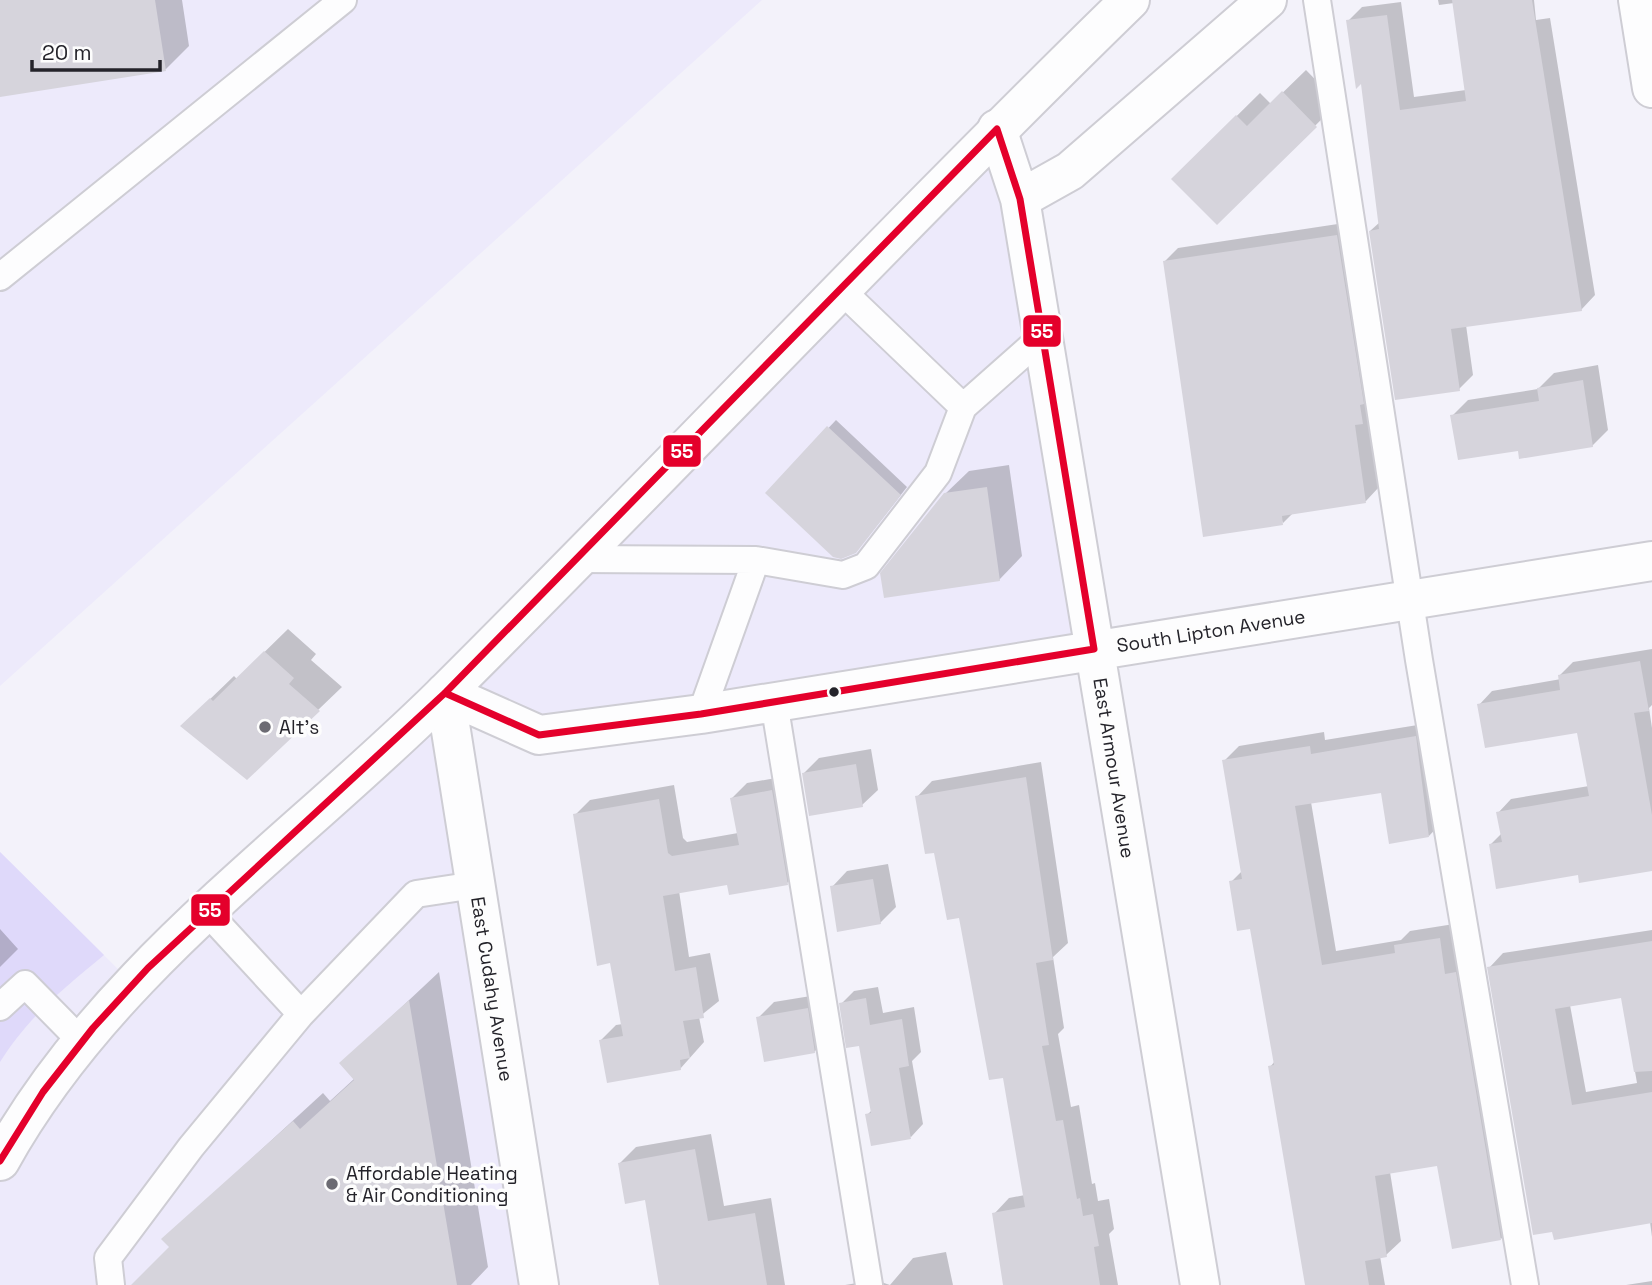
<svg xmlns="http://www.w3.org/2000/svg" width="1652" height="1285" font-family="'Space Grotesk',sans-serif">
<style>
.built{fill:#edeafb}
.green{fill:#dfd9fa}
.shadow{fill:#0003;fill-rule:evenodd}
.building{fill:#d6d4dc}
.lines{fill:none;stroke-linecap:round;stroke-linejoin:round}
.lane-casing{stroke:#cecdd4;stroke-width:30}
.street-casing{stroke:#cecdd4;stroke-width:42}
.secondary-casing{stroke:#cecdd4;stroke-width:42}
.lane{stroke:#fdfdfe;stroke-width:26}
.street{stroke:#fdfdfe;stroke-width:38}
.secondary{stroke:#fdfdfe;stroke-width:38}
.bus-1-casing{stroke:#fdfdfd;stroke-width:12}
.bus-1{stroke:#e4002b;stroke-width:7}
.bus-dot{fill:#24232a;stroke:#fdfdfd;stroke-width:2.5}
.poi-dot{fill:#6c6b73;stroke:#fdfdfd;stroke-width:2.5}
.labels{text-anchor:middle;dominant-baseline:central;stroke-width:7;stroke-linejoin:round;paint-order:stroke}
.street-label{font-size:19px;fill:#24232a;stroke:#fdfdfd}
.poi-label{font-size:19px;fill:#24232a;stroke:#fdfdfd;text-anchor:start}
.line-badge{stroke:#fdfdfd;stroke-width:2.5}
.badge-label{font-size:19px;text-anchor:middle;font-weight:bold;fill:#fff}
</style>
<rect width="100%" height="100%" fill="#f3f2fa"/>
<path class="built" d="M0 0H762L0 686Z
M997 129 1094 649 539 735 446 694 539 1285H0V852L134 985Z"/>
<path class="green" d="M0 852 104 955C62 990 30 1015 0 1062Z"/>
<path class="shadow" d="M0 0H182L189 46 166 69 0 95Z
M1438 0H1534L1536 20 1550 18 1595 295 1581 310 1466 325 1473 375 1459 389 1370 231 1380 222 1362 81 1348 21 1362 7 1401 2 1414 97 1466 90 1454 3 1439 5Z
M1306 70 1338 103 1217 223 1173 179 1260 93 1271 104Z
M1351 222 1379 487 1366 501 1293 513 1283 523 1165 261 1178 248Z
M1598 365 1608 430 1592 446 1520 449 1452 416 1468 400 1538 389 1554 373Z
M836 420 907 487 863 543 767 493Z
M1009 465 1022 556 999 580 945 494 969 471Z
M288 629 316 654 311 660 342 687 247 778 206 703 234 676 237 679Z
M1652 649V705L1649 708 1652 728V869L1580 873 1491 844 1502 833 1498 813 1511 799 1589 786 1578 731 1479 705 1492 691 1561 679 1560 675 1573 662Z
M1430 723 1443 821 1429 836 1382 791 1311 802 1336 951 1401 940 1410 931 1454 924 1515 1224 1501 1239 1439 1164 1390 1172 1401 1241 1386 1255 1380 1256 1385 1285H1317L1270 1067 1275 1061 1252 927 1231 882 1243 870 1224 761 1239 746 1324 732 1325 740Z
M871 749 878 790 862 805 803 774 819 758Z
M1041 762 1068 943 1053 957 1064 1028 1058 1034 1071 1107 1079 1105 1092 1184 1095 1183 1098 1201 1109 1199 1114 1229 1109 1234 1118 1285H1011L994 1214 1009 1198 1025 1195 1005 1076 960 916 917 797 932 781Z
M787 776 802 868 787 883H728L679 891 689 957 710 953 719 1001 699 1017 704 1042 680 1069 601 1040 616 1025 623 1024 611 961 575 815 590 800 674 785 683 838 687 842 738 833 732 798 747 783Z
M888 864 896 907 880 923 832 887 847 871Z
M0 929 18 949 0 967Z
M1652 930V1237L1650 1222 1555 1238 1489 968 1503 953ZM1622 996 1637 1083 1586 1092 1570 1005Z
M439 972 488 1267 471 1285H152L172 1247 164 1239 323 1093 330 1101 355 1078 342 1063Z
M878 987 883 1013 914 1007 921 1052 912 1061 923 1124 911 1137 867 1115 872 1110 861 1044 841 1004 854 991Z
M823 994 830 1036 814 1052 758 1018 774 1002Z
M711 1134 724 1206 771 1198 785 1285H661L647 1198 620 1163 636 1147Z
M946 1252 953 1285H845L875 1280 890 1285 913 1258Z
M1652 1281V1285H1626Z"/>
<path class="building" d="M0 0H155L166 71 0 97Z
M1452 0H1532L1582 311 1451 329 1460 391 1395 400 1369 231 1379 229 1361 84 1356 89 1346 20 1387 15 1400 110 1466 101Z
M1282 91 1317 127 1217 225 1171 179 1236 115 1247 126Z
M1337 235 1364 404 1360 405 1363 424 1355 425 1366 503 1282 516 1283 525 1203 537 1163 261Z
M1583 380 1593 447 1519 459 1518 451 1458 460 1450 415 1539 401 1537 388Z
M827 426 901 495 856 553 841 559 833 557 765 493Z
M987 487 1000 581 884 598 880 573 944 493Z
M264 651 294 678 289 684 320 711 247 780 180 726 210 698 213 701Z
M1640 661 1649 711 1634 713 1652 815V871L1579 883 1578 875 1496 889 1489 844 1502 842 1496 812 1589 796 1577 733 1485 748 1477 704 1560 690 1558 675Z
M1416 736 1429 837 1389 844 1381 793 1295 806 1322 965 1395 953 1394 945 1440 938 1445 974 1456 972 1501 1240 1452 1249 1437 1166 1375 1176 1387 1257 1365 1261 1369 1285H1305L1268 1066 1274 1065 1250 929 1237 931 1229 881 1242 879 1222 760 1310 746 1311 754Z
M856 764 863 807 809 816 802 773Z
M1026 777 1053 960 1036 963 1049 1045 1042 1046 1056 1121 1063 1120 1077 1199 1080 1198 1083 1216 1093 1214 1099 1246 1094 1247 1100 1285H1003L992 1213 1025 1207 1003 1078 989 1080 959 918 947 920 934 853 925 854 915 796Z
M772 790 788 885 729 895 727 885 663 896 675 971 696 967 704 1018 683 1021 690 1058 680 1060 681 1070 607 1083 599 1040 623 1036 610 963 597 966 573 814 659 799 668 853 672 856 739 845 730 798Z
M873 879 881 924 837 932 830 886Z
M1652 941V1071L1634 1072 1621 998 1555 1009 1572 1105 1652 1092V1223L1554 1240 1552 1232 1533 1235 1487 967Z
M866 998 870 1025 902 1019 909 1066 899 1068 911 1139 871 1146 865 1114 871 1113 859 1046 846 1048 839 1003Z
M409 1000 457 1285H131L169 1247 161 1239 293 1121 300 1129 354 1080 339 1063Z
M808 1008 815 1053 764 1062 756 1017Z
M695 1149 708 1221 755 1213 767 1285H659L645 1200 625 1204 618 1163Z"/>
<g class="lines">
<defs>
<path id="lane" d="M1317 0 1419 660 1525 1285
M0 277 343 0
M840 289 963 407 1042 337
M577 559 756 560 701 714
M756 560 843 575 866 566 938 473 963 407
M774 702 869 1285
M207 912 301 1014
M0 1007 25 984 82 1042
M111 1285 108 1258 191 1147 301 1014 416 894 475 885"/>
<path id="street" d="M1638 0 1652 88
M997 129 1020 199 1200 1285
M1020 199 1070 171 1267 0
M445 693 539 735 701 714 1652 561
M445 693 539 1285"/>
<path id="secondary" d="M0 1161C106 969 296 842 448 690 677 462 898 226 1130 0"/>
</defs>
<use href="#lane" class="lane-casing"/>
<use href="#street" class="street-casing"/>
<use href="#secondary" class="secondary-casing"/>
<use href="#lane" class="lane"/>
<use href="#street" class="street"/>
<use href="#secondary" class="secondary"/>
<defs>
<path id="bus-1" d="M0 1161 43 1092 93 1028 148 968 446 692 997 129 1020 199 1094 649 701 714 539 735 445 693"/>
</defs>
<use href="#bus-1" class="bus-1-casing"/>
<use href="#bus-1" class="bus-1"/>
</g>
<circle class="bus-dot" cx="834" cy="692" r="6"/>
<g class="poi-dot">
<circle cx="265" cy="727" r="7"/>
<circle cx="332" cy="1184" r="7"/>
</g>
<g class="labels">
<g class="street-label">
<text transform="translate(1211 631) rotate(-9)">South Lipton Avenue</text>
<text transform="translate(1114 768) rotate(81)">East Armour Avenue</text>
<text transform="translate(492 989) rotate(81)">East Cudahy Avenue</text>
</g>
<g class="poi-label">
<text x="279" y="727">Alt's</text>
<text x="346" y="1173">Affordable Heating<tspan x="346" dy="22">&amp; Air Conditioning</tspan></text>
</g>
</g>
<g class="line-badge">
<rect x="1022" y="314" width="40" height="34" rx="7" fill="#e4002b"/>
<rect x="662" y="434" width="40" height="34" rx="7" fill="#e4002b"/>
<rect x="190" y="893" width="41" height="34" rx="7" fill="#e4002b"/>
</g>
<g class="badge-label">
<text x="1042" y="338">55</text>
<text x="682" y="458">55</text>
<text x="210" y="917">55</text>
</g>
<path d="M32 60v10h128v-10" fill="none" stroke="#24232a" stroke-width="3.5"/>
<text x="42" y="60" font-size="21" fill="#24232a" stroke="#fdfdfd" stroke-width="5" paint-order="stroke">20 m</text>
</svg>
